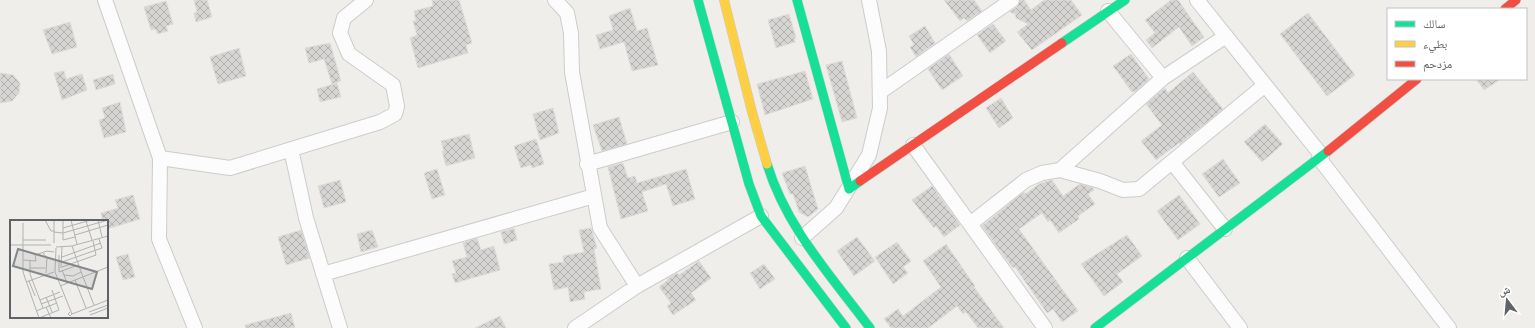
<svg xmlns="http://www.w3.org/2000/svg" width="1535" height="328" font-family="'Fira Sans','Noto Naskh Arabic',sans-serif">
<style>
.building{fill:url(#building-cross-hatch);stroke:#deddd9}
.lines{fill:none;stroke-linecap:round;stroke-linejoin:round}
.street-casing{stroke:#cbcccc;stroke-width:16}
.fast-casing{stroke:#cacacb;stroke-width:10}
.slow-casing{stroke:#cacacb;stroke-width:10}
.jam-casing{stroke:#cacacb;stroke-width:10}
.street{stroke:#fdfcfc;stroke-width:14}
.fast{stroke:#16e098;stroke-width:9}
.slow{stroke:#ffcf43;stroke-width:9}
.jam{stroke:#f24e42;stroke-width:9}
.inset-road{fill:none;stroke:#b1b2b2;stroke-width:1}
.view{fill:#84888a;fill-opacity:0.15;stroke:#84888a;stroke-width:2}
.inset-edge{fill:none;stroke:#5f6368;stroke-width:2}
</style>
<defs>
<pattern id="building-cross-hatch" width="8" height="8" patternUnits="userSpaceOnUse"><rect width="8" height="8" fill="#d6d5d3"/><path d="M0 0l8 8M0 8l8-8" fill="none" stroke="#b1b0af"/></pattern>
</defs>
<rect width="100%" height="100%" fill="#efeeea"/>
<path class="building" d="M194 0H207L212 17 196 22 194 13 197 12Z
M432 0H459L472 43 466 45 468 53 418 68 410 38 417 35 413 21H416L414 11 433 6Z
M944 0H974L982 11 967 21 964 18 960 21Z
M1020 0H1024L1031 10 1044 0H1071L1082 15 1032 50 1017 32 1028 24 1016 18 1015 14 1010 12 1017 7Z
M1171 0H1178L1204 37 1192 46 1179 27 1152 48 1146 40 1155 33 1145 20Z
M166 1 173 24 166 26 168 31 157 34 156 29 151 30 144 7Z
M630 8 637 31 647 28 658 65 632 71 624 42 600 49 596 35 613 30 609 16Z
M1308 13 1355 75 1327 96 1280 34Z
M789 14 796 38H794L795 42 776 48 768 20Z
M70 22 77 47 52 54 43 30Z
M993 24 1006 41 990 53 977 35Z
M925 26 935 43 916 57 910 47 914 45 909 36Z
M330 43 341 81 332 84 324 59 309 63 305 48Z
M239 48 246 76 218 84 210 57Z
M949 54 963 76 942 90 928 69Z
M1131 54 1149 79 1136 91 1132 92 1113 66Z
M842 61 857 118 842 122 826 65Z
M64 71 66 79 82 74 87 90 62 100 54 73Z
M805 71 813 99 765 115 757 84Z
M1193 72 1223 109 1180 144 1179 143 1156 160 1141 141 1162 125 1146 104 1165 88 1168 93Z
M0 73 13 75 20 83 19 93 12 101 0 103Z
M113 74 115 84 96 90 93 80Z
M1476 79H1501L1484 90Z
M337 83 341 97 320 102 317 89Z
M1001 98 1013 118 999 128 986 108Z
M120 102 126 132 104 138 99 120 105 118 102 108Z
M553 108 559 133 540 140 533 114Z
M619 117 627 144 602 151 593 125Z
M1265 124 1283 144 1262 162 1244 142Z
M469 134 475 158 446 166 442 151H444L441 141Z
M536 139 544 164 532 168 531 165 521 168 514 146Z
M1223 159 1240 183 1219 197 1202 174Z
M623 163 628 178 635 176 637 183 686 169 695 199 673 206 666 184 642 192 648 211 621 219 608 167Z
M805 166 818 209 808 217 799 212 793 194H790L782 173Z
M437 169 445 195 432 199 424 173Z
M340 180 346 202 324 208 318 186Z
M1052 180 1063 196 1080 184 1093 188 1094 190 1088 194 1095 204 1078 216 1079 219 1059 233 1050 220 1048 222 1042 213 1019 229 1078 311 1062 322 1053 309 1047 313 1015 267 1013 268 982 226 1024 192 1025 194 1041 183Z
M932 186 960 225 944 237 936 226 934 228 926 218 912 200Z
M133 195 140 219 107 229V221H103L101 213 118 208 115 200Z
M1179 195 1200 224 1178 240 1157 211Z
M514 228 517 240 504 244 501 232Z
M591 228 597 248 594 249 601 289 584 292 585 299 570 302 568 287 554 290 549 264 564 262 563 256 584 252 579 230Z
M301 230 310 258 286 265 278 237Z
M372 230 378 247 361 252 357 234Z
M1127 235 1142 256 1117 274 1123 282 1104 296 1081 264Z
M857 237 875 261 854 276 837 251Z
M477 238 481 250 494 246 500 270 455 283 452 274 456 273 452 261 467 257 463 243Z
M897 242 911 261 903 267 908 273 893 284 875 257Z
M946 244 975 286 974 287 1004 328H978L966 312 963 314 957 306 928 328H891L884 319 898 309 903 316 941 287 923 261Z
M128 254 135 277 123 280 116 257Z
M699 261 711 278 691 293 696 300 673 315 667 306 671 303 659 287 668 280 667 279 677 273 679 275Z
M764 264 775 279 760 289 750 273Z
M291 313 295 328H246L245 325Z
M500 316 506 328H475Z"/>
<g class="lines">
<defs>
<path id="street" d="M105 0 160 158 159 239 195 328
M555 0 567 13 571 33 572 72 600 228 637 286
M1197 0 1322 156
M1108 11 1163 78
M880 92 1012 0
M913 145 1045 328
M291 149 306 218 340 328
M160 158 230 168 380 122 395 114 397 106 393 85 349 54 340 33 344 18 366 0
M1319 158 1449 328
M1172 162 1225 229
M587 164 732 122
M1060 170 1163 78 1226 36
M970 224 1026 180 1042 173 1060 170 1100 181 1123 190 1139 189 1265 85
M802 238 836 208 869 155 880 108 879 51 869 0
M1187 258 1240 328
M323 274 594 196
M575 328 637 286 761 216"/>
<path id="fast" d="M698 0 749 184 761 216 846 328
M797 0 849 189 860 181
M1062 43 1125 0
M767 164C786 227 831 276 870 328
M1095 328 1328 151"/>
<path id="slow" d="M724 0 752 112 767 164"/>
<path id="jam" d="M1505 9 1516 0
M1328 151 1417 79
M860 181 1062 43"/>
</defs>
<use href="#street" class="street-casing"/>
<use href="#fast" class="fast-casing"/>
<use href="#slow" class="slow-casing"/>
<use href="#jam" class="jam-casing"/>
<use href="#street" class="street"/>
<use href="#fast" class="fast"/>
<use href="#slow" class="slow"/>
<use href="#jam" class="jam"/>
</g>
<g transform="translate(10 220)">
<rect width="98" height="98" fill="#efeeea"/>
<path class="inset-road" d="M35 0 41 11H44M44 0V23M53 0V20L65 17M61 0 67 24M88 0 92 17M76 1 82 20M13 3V52L29 98M53 8 81 0M44 12 53 13 98 0M65 15 98 5M13 20H36M0 25H41M62 26 73 57M46 27 62 26 98 16M46 28 45 52 62 94 60 96 58 94 60 92M33 33 37 38 36 53M49 35V52L68 45M52 37 91 23M13 40 26 41 25 35 37 31 44 32M20 41V54L33 88M52 42 92 28 89 19M52 47 86 35 83 21M20 48H35M51 48 52 26M52 50 57 63M54 55 63 56 71 52M73 57 84 85M65 60 76 88M19 61 25 76M16 62 44 52M50 66 98 47M36 77 42 92M30 80 50 72M31 84 53 76M36 87 41 98M26 91 47 83M79 92 98 85M62 94 98 80M80 95 98 88M29 98 49 90 42 70"/>
<path class="view" d="M8 29 87 52 82 69 3 46Z"/>
<rect width="98" height="98" class="inset-edge"/>
</g>
<rect x="1387" y="8" width="140" height="72" fill="#ffffff" stroke="#bfc1c3"/>
<rect x="1395" y="21" width="20" height="6" fill="#16e098" stroke="#bfc1c3"/>
<text x="1423" y="28" font-size="12" fill="#5f6368">سالك</text>
<rect x="1395" y="41" width="20" height="6" fill="#ffcf43" stroke="#bfc1c3"/>
<text x="1423" y="48" font-size="12" fill="#5f6368">بطيء</text>
<rect x="1395" y="61" width="20" height="6" fill="#f24e42" stroke="#bfc1c3"/>
<text x="1423" y="68" font-size="12" fill="#5f6368">مزدحم</text>
<g transform="translate(1507 300) rotate(344)" stroke="#ffffff" stroke-width="3" paint-order="stroke">
<path d="M0-3L7 15L0 10L-7 15Z" fill="#5f6368"/>
<text y="-6" font-size="11" font-weight="bold" text-anchor="middle" fill="#5f6368">ش</text>
</g>
</svg>
